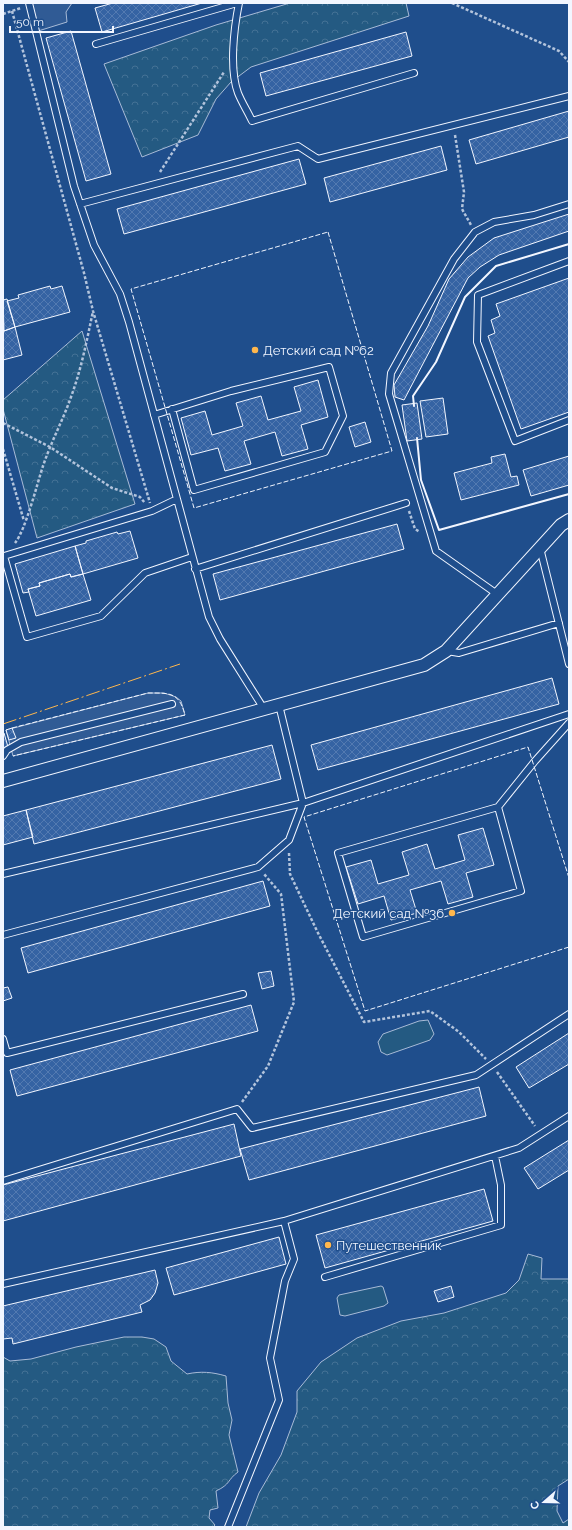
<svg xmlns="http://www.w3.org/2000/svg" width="572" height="1530" font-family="Raleway,sans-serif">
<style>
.forest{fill:url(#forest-crowns);stroke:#a8bbd7}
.pitch{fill:#245a82;stroke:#a8bbd7}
.parking{fill:#305b95;stroke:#a8bbd7}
.building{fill:url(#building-cross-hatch);stroke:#f2f6ff}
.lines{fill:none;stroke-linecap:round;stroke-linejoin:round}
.lane-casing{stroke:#f2f6ff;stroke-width:8}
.street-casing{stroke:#f2f6ff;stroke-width:14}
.path{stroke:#b3c4dc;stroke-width:2.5;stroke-dasharray:3 2;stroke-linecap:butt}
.lane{stroke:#1f4e8c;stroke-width:6}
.street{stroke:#1f4e8c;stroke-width:12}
.fence{stroke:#f2f6ff;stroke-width:1;stroke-dasharray:5 2;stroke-linecap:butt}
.wall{stroke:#f2f6ff;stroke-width:2}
.power{stroke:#ffb74d;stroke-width:1;stroke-dasharray:14 3 2 3;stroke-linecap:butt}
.poi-dot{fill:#ffb74d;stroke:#1f4e8c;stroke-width:1.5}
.labels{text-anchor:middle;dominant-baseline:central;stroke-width:3;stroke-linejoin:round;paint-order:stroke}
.poi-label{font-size:13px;fill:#f2f6ff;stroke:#1f4e8c;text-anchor:start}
</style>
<defs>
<pattern id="forest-crowns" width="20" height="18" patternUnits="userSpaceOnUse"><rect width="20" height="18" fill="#245a82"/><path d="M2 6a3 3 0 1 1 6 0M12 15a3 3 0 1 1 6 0" fill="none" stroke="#447295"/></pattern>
<pattern id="building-cross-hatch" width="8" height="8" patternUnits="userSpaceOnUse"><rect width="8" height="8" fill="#3563a3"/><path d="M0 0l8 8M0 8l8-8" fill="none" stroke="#537ab1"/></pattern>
</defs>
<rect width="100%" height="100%" fill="#1f4e8c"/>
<path class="forest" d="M290 3H406L409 16 251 67 231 82 216 99 198 135 142 157 104 64 216 25Z
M82 331 135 504 37 538 3 409V400Z
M528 1254 542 1258 541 1279H569V1479L558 1486 557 1511 563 1523 569 1519V1527H246L259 1493 281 1455 297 1412V1391L321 1362 357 1338 401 1321 444 1313 506 1293 519 1280Z
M124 1337H142L154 1339 166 1347 171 1361 187 1374C201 1371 212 1372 226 1376L228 1403 232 1420 229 1435 238 1472C227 1480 231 1484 216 1491L218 1508 210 1510 209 1518 215 1525 213 1527H3V1357L10 1361 31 1359 76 1347Z"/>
<path class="pitch" d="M428 1020 434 1034 430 1040 387 1055 381 1052 378 1042 383 1034 419 1021Z
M381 1286 383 1287 388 1303 384 1306 345 1316 340 1315 337 1298 339 1295Z"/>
<path class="parking" d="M29 3H72L66 12 67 22 35 32Z
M148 693H164L176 697 181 701 185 715 13 756 6 730Z"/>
<path class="building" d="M113 3H202L102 32 95 8Z
M71 31 111 174 86 181 46 38Z
M406 32 412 56 266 96 260 73Z
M569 111V137L476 164 469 140Z
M441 146 447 170 330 202 324 178Z
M299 159 306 184 124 234 117 209Z
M569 214V231L499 255 480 267 468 278 404 400 395 397 394 385 428 326 449 279 468 257 494 238Z
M569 278V412L521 429 488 336 495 333 491 320 500 316 496 304Z
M50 286 51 289 62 286 70 312 15 327 7 301 19 298 18 295Z
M7 299 15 327 4 331 3 300Z
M15 327 22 355 3 360V328L4 331Z
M318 380 328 417 301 425 308 449 282 456 275 432 244 441 251 464 225 471 218 448 191 455 181 418 205 411 212 435 243 426 236 403 261 396 268 420 301 411 294 387Z
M443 398 448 434 426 437 420 401Z
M417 403 422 439 407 441 402 405Z
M365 422 371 442 355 447 349 427Z
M505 454 511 477 517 476 519 485 461 500 454 473 492 463 491 457Z
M569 456V485L531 496 523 470Z
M397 524 404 549 220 600 213 574Z
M130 531 138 558 83 574 75 546 86 543V541L117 532 118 534Z
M75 546 83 574 71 577 70 574 39 583 40 586 28 589 29 592 23 593 15 564Z
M70 574 71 577 83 574 91 600 36 616 28 589 40 586 39 583Z
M552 678 559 704 318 770 311 745Z
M12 728 16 738 9 740 6 730Z
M4 733 8 747 3 749V734Z
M272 745 281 779 34 844 26 810Z
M26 810 33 837 3 845V816Z
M483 828 494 865 466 873 473 897 448 904 441 881 410 890 417 913 391 920 384 896 358 904 346 867 371 860 378 884 409 875 402 852 427 844 435 869 465 860 458 835Z
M263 881 270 906 28 973 21 948Z
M271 971 274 986 262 989 258 973Z
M8 987 12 998 3 1001V988Z
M251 1005 258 1031 17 1096 10 1070Z
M569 1033V1064L529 1088 516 1067Z
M479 1087 486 1116 249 1180 240 1149Z
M234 1124 241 1156 3 1221V1185Z
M569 1140V1170L538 1189 524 1168Z
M484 1189 493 1221 325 1268 316 1235Z
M279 1237 286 1264 174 1295 166 1268Z
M155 1270 158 1283 155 1293 150 1300 140 1305 142 1312 13 1344 12 1338 3 1339V1306Z
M451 1286 454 1297 438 1302 434 1291Z"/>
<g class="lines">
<defs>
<path id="lane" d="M29 3 74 186 94 245 120 294 129 322 209 617 220 639 264 709
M239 3C234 28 229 69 238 93 242 103 248 112 252 121L414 73
M96 44 237 3
M80 204 298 146 318 159 569 96
M569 261 478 295 477 342 515 441 569 420
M154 415 231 391 329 367 343 416 325 452 194 490 172 409
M177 499 152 511 4 556 27 637 101 616 145 573 192 557
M540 548 569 664
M195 569 406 503
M497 594 436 551 389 394 391 373 454 259 475 232 494 222 534 215 569 204
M447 651 459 653 559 623
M3 756 7 750 21 742 172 704
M498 807 338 853 363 937 521 891 498 807 535 761 569 723
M3 874 303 803 569 714
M3 935 258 867 289 840 303 803 279 705
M3 1039 7 1053 243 994
M3 1181 237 1109 252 1128 476 1075 569 1014
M325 1277 501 1225V1185L495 1156
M3 1284 284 1221 519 1148 569 1116
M228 1527 279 1400 270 1358 285 1281 294 1259 284 1221"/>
<path id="street" d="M3 781 424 665 446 651 561 525 569 520"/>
</defs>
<use href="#lane" class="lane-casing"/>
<use href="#street" class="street-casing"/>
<path class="path" d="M452 3 559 51 569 62
M12 11 84 273 93 311 150 503
M3 14 21 8
M455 135 464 192 462 209 471 225
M160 172 224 72
M3 423 50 447 112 488 140 497 145 503
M3 449 24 521
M409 511 415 529 420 532
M15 543C26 529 37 484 43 466 51 442 63 420 71 397 81 370 87 340 93 311
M289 853 290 874 317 931 364 1022 430 1011 459 1032 486 1059
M497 1072 535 1126
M242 1102 268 1066 294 1002 281 894 264 874"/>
<use href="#lane" class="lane"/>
<use href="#street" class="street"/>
<path class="fence" d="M328 232 392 451 194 508 131 289Z
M12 728 148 693C170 693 179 692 185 715L13 756
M569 878 528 747 304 817 365 1011 569 947"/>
<path class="wall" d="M414 406 413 396 436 362 465 297 496 266 569 244
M417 438 421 480 439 530 569 494"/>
<path class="power" d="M3 724 180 664"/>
</g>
<g class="poi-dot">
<circle cx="255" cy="350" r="4"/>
<circle cx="452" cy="913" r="4"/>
<circle cx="328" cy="1245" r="4"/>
</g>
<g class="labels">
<g class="poi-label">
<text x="263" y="350">Детский сад №62</text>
<text x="444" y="913" text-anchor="end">Детский сад №36</text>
<text x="336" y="1245">Путешественник</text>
</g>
</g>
<rect width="572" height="1530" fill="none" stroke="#f2f6ff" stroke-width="8"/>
<g transform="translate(544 1502) rotate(250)" stroke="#1f4e8c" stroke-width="3" paint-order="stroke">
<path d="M0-3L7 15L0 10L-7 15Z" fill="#f2f6ff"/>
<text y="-6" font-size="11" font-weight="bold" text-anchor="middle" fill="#f2f6ff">С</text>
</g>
<path d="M10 26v6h103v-6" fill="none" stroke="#f2f6ff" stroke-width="2"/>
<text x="16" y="26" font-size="12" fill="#f2f6ff" stroke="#1f4e8c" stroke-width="3" paint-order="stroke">50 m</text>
</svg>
